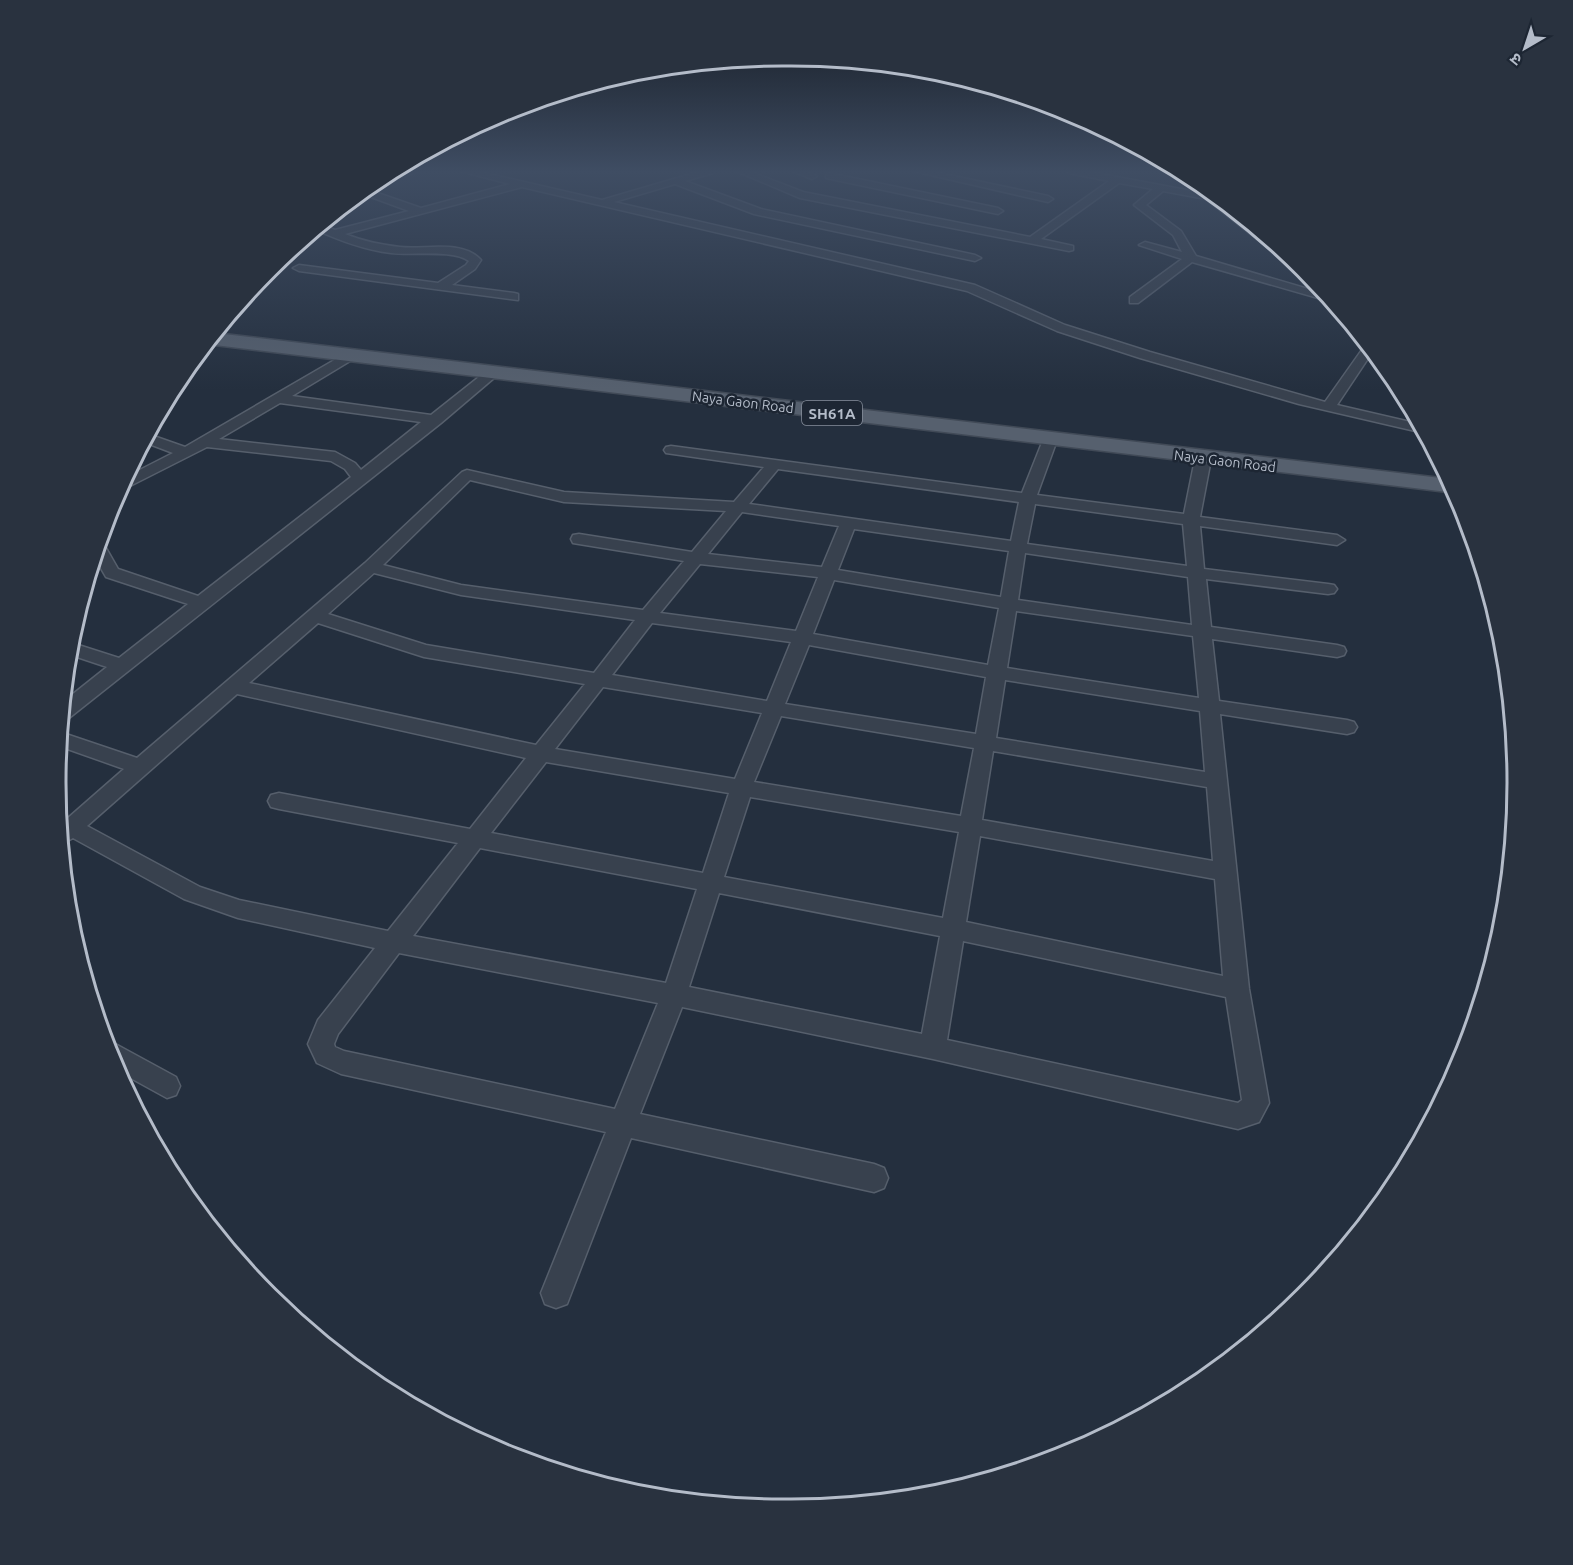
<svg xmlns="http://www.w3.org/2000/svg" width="1573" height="1565" font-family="Ubuntu,'Noto Sans Devanagari',sans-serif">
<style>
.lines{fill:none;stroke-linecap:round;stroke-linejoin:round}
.street-casing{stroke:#565f6c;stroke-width:3}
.primary-casing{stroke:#414a57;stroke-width:3}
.street{fill:#38414e;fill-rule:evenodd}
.primary{fill:#56606e;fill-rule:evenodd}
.labels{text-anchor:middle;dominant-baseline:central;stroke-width:5;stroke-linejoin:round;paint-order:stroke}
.far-street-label{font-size:14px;fill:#b4bcc9;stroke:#1d2633}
.shield{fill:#1d2633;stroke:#878f9c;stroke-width:1.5}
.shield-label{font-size:15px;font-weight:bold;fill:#b4bcc9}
.rim{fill:none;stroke:#b4bcc9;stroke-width:3}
</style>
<rect width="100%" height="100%" fill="#242f3e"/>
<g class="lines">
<defs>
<path id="street" d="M407 171H422L371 184 380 177Z
M460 171H476L602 200 701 171H715L713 173 685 181 761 209 975 255 981 258 975 261 754 214 675 184 614 202 975 285 1065 325 1150 352 1325 402 1366 344 1373 351 1337 405 1419 424 1424 433 1299 404 1140 358 1057 331 967 291 522 187 345 234C363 241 381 245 400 247 424 250 462 239 481 260L475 269 452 285 514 293 518 294V300L299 271 293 268 299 265 438 283 466 265 469 261C452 249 413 256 391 253 364 250 340 240 316 230L322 225 335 230 409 211 360 193 366 189 421 208 510 184Z
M736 171H749L803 192 1030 237 1109 181 1069 173 1067 171H1085L1213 195 1304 268 1312 278 1306 277 1206 199 1163 191 1146 205 1181 231 1196 256 1325 294 1332 302 1192 262 1138 303H1130V297L1182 259 1139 245 1145 242 1182 252 1173 235 1134 205 1153 189 1119 183 1041 239 1073 246V250L1069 251 800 198Z
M792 171H805L817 176 812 179Z
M913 171H930L1048 196 1053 199 1048 202Z
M1163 171 1183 172 1197 180 1165 173Z
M829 173 998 208 1003 211 998 214 826 178V174Z
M350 351 357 355 355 358 292 396 431 415 489 369H499L501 372 441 423 69 718 62 720 63 702 107 667 68 654 69 642 119 658 188 604 106 577 95 558 99 544 106 548 118 569 198 596 351 477 345 469 331 461 207 447 126 488 119 489 126 477 173 453 144 442 148 434 185 447ZM280 403 421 422 361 470 355 463 335 452 219 439Z
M1050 436 1057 440 1037 495 1184 514 1195 459 1203 454 1211 459 1200 517 1337 535 1345 540 1337 545 1200 526 1204 569 1328 584 1334 585 1337 589 1334 593 1328 594 1206 579 1211 627 1337 645 1344 647 1346 651 1344 655 1337 657 1212 639 1219 701 1347 720 1354 722 1357 727 1354 732 1347 734 1220 714 1249 989 1269 1103 1259 1122 1238 1129 933 1059 682 1007 640 1114 874 1164 884 1168 888 1178 884 1188 874 1192 631 1138 567 1304 556 1308 545 1304 541 1293 606 1132 341 1074 317 1063 308 1044 318 1020 375 948 238 918 184 899 73 838 62 844 60 825 124 769 59 746 60 732 137 758 365 563 462 472 467 470 564 492 734 502 764 467 666 453 664 450 666 447 671 446 1022 493 1043 440ZM778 469 1019 502 1011 541 749 504ZM470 480 564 502 726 511 692 552 579 534 573 535 571 539 573 543 579 544 684 561 643 610 461 585 383 565ZM1035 504 1183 524 1187 566 1027 544ZM742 512 839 526 822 567 708 554ZM854 529 1009 551 1001 597 838 570ZM1025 553 1188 577 1192 625 1018 600ZM700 564 818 577 796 631 660 613ZM374 573 461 595 635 620 594 673 426 645 328 614ZM834 580 999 608 988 665 813 634ZM1016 611 1193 636 1199 698 1007 668ZM318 623 424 657 585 684 536 745 249 683ZM652 623 791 642 767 701 612 675ZM809 645 986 677 976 734 785 704ZM1005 680 1200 711 1205 772 996 738ZM603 687 762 713 735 779 555 749ZM237 694 526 758 470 829 279 793 271 795 268 801 271 807 279 809 458 843 388 931 239 900 200 887 87 826ZM781 716 974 748 961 816 754 782ZM993 751 1207 787 1213 861 982 820ZM546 762 729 793 703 873 491 833ZM750 797 959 832 943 918 724 877ZM980 836 1215 879 1223 976 966 922ZM480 848 697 889 666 983 413 936ZM719 893 940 936 922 1034 689 987ZM963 941 1226 997 1242 1100 1238 1103 947 1040ZM399 953 658 1003 615 1109 344 1051 335 1047 334 1044 338 1034Z
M108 1040 176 1077 180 1086 176 1095 167 1098 116 1070 105 1042Z"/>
<path id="primary" d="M215 333 1449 479 1456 493 206 344Z"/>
</defs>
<use href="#street" class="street-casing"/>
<use href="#primary" class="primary-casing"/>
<use href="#street" class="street"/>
<use href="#primary" class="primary"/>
</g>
<linearGradient id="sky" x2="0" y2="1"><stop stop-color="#141a22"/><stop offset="0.44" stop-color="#3f4d63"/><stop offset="1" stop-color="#3f4d63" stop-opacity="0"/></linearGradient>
<rect width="1573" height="390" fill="url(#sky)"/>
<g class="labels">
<g class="far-street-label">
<text transform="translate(743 402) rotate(7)">Naya Gaon Road</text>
<text transform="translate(1225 461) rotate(7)">Naya Gaon Road</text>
</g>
<rect class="shield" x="802" y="401" width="60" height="24" rx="4.5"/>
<g class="shield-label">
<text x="832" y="413">SH61A</text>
</g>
</g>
<path d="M0 0H1573V1565H0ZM782 66H791A716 716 0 0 1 1507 782V783A716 716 0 0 1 791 1499H782A716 716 0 0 1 66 783V782A716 716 0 0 1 782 66Z" fill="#29323f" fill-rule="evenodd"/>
<path class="rim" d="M782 66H791A716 716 0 0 1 1507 782V783A716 716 0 0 1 791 1499H782A716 716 0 0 1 66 783V782A716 716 0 0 1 782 66Z"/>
<g transform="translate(1525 48) rotate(219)" stroke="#1d2633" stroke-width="4.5" paint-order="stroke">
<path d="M0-4.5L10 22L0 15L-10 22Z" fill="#b4bcc9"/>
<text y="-9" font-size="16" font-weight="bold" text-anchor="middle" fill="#b4bcc9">उ</text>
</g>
</svg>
